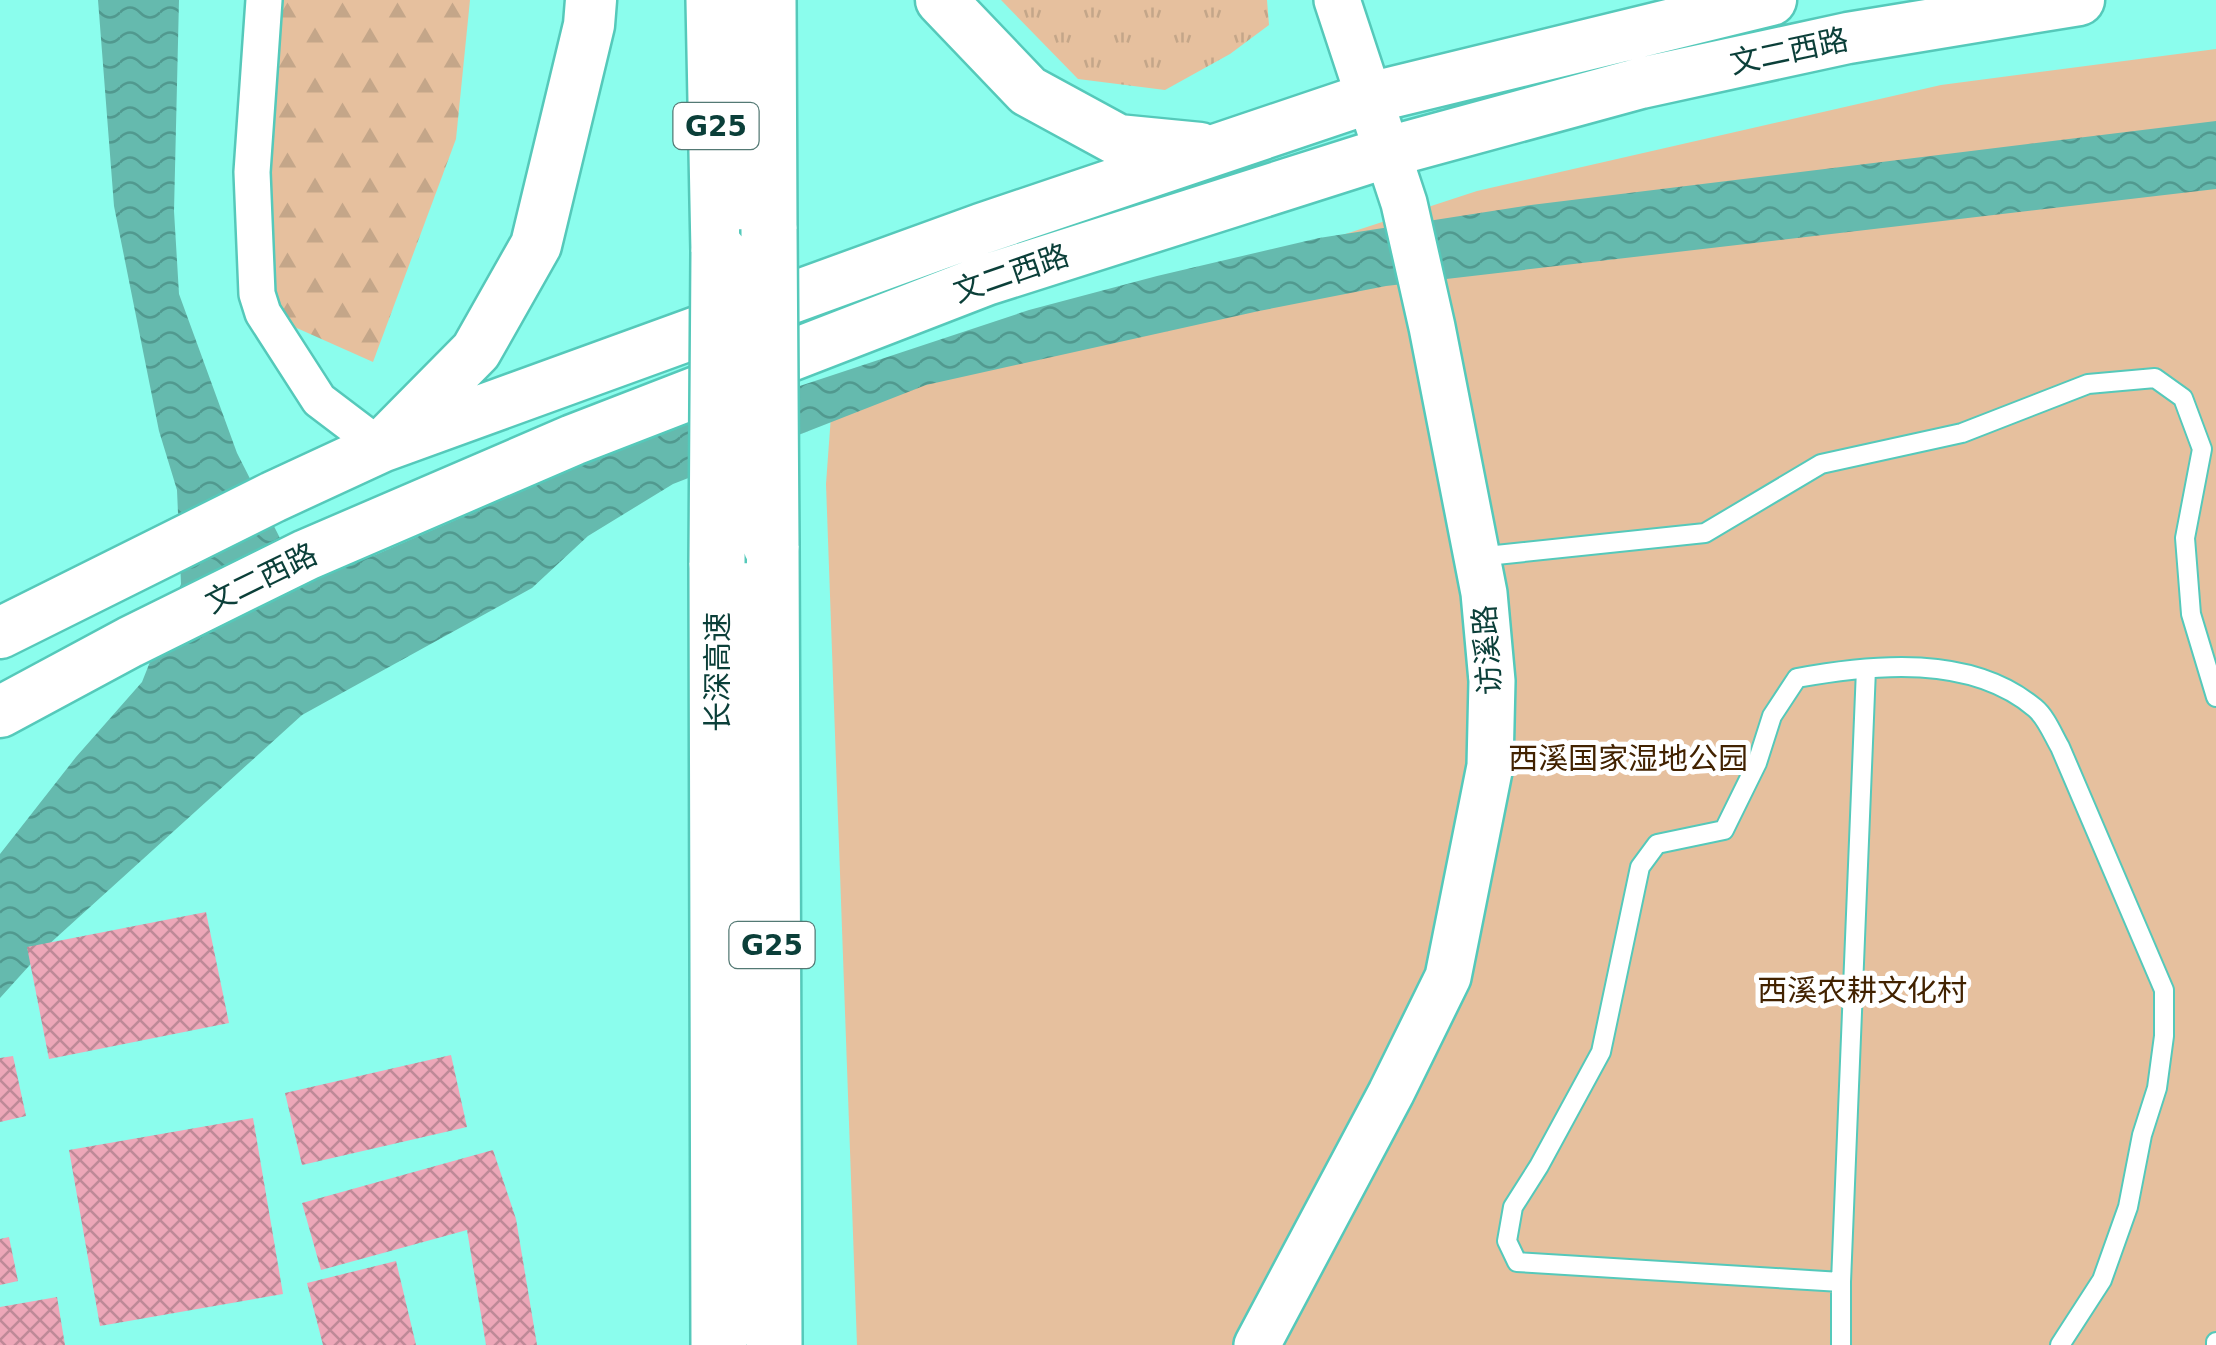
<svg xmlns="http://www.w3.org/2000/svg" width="2216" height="1345" font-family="'DejaVu Sans','Noto Sans SC',sans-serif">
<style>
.grass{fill:url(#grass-tufts)}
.forest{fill:url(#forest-firs)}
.green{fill:#e6c09e}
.water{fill:url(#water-waves)}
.building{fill:url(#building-cross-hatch)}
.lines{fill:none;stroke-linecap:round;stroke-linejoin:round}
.service-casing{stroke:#55c9ba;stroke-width:22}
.minor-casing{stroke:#55c9ba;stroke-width:40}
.tertiary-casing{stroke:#55c9ba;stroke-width:50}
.secondary-casing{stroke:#55c9ba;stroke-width:55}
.motorway-casing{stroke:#55c9ba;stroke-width:60}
.service{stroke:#fff;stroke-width:18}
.minor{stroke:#fff;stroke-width:35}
.tertiary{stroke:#fff;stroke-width:45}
.secondary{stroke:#fff;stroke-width:50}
.motorway{stroke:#fff;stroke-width:55}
.motorway-bridge-casing{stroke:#55c9ba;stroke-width:60;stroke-linecap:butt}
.motorway-bridge{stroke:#fff;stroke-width:55}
.labels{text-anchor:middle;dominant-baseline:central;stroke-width:10;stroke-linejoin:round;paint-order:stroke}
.shield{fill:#fff;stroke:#547974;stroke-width:2.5}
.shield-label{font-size:28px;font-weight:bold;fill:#0b3f39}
.street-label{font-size:30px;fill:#0b3f39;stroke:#fff}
.park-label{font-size:30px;fill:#422200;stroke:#fff}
</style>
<defs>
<pattern id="grass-tufts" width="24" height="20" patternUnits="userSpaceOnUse" patternTransform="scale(2.5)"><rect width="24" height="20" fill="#e6c09e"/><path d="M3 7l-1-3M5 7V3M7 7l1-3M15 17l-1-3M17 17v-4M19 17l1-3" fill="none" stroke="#c4a689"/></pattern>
<pattern id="forest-firs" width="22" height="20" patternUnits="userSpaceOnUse" patternTransform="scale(2.5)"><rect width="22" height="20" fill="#e6c09e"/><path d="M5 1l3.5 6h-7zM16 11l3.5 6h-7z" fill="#c4a689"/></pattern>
<pattern id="water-waves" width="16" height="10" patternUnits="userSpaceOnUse" patternTransform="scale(2.5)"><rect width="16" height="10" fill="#65baae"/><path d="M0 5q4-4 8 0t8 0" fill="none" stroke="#51998f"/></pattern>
<pattern id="building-cross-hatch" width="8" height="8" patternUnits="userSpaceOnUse" patternTransform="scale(2.5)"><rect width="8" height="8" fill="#eda7b8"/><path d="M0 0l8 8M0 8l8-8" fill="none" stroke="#be8997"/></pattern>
</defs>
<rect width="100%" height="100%" fill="#8bfded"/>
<path class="grass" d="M1001 0H1267L1269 25 1230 54 1165 90 1078 79Z"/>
<path class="forest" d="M252 0H470L456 139 373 362 263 313Z"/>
<path class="green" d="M2216 49V1345H857L826 484 832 402 1477 191 1941 85Z"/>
<path class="water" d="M98 0H179L174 211 179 294 237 453 286 550 331 568 375 555 649 436 1029 310 1157 276 1319 238 1531 205 2216 121V189L1386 286 1259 311 926 385 673 484 588 536 532 588 302 715 47 946 0 998V854L76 757 142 682 181 584 177 490 159 431 114 206Z"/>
<path class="building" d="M206 912 229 1023 49 1059 27 947Z
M451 1055 467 1127 302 1165 285 1093Z
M13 1056 26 1116 0 1122V1058Z
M253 1118 283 1294 100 1326 69 1150Z
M493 1150 516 1219 537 1345H486L467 1230 321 1270 302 1203Z
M9 1237 18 1281 0 1285V1239Z
M396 1261 416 1345H323L307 1283Z
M57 1297 65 1345H0V1307Z"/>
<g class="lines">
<defs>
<path id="service" d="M1477 557 1705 533 1821 464 1962 433 2088 384 2155 378 2183 398 2202 449 2185 538 2191 614 2216 697
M1841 1282 1866 669
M1841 1345V1282L1517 1262 1507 1241 1513 1207 1539 1166 1601 1052 1640 867 1657 844 1724 830 1757 763 1772 716 1797 678C1873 664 1971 654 2035 708 2046 717 2053 735 2060 747L2164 990V1036L2157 1088 2142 1135 2128 1207 2102 1280 2060 1345
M2216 1345V1342"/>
<path id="minor" d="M264 0 252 172 257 294 263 313 319 400 381 447"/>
<path id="tertiary" d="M1257 1345 1391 1093 1448 977 1490 766 1492 681 1484 593 1432 327 1404 203 1337 0"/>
<path id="secondary" d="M941 0 1028 91 1118 140 1200 148
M390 438 476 351 536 245 589 25 591 0
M0 633 273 497 381 447 981 229 1369 98 1771 0
M0 712 130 642 306 555 573 440 986 280 1388 152 1641 83 1848 38 2079 0"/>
<path id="motorway" d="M714 0 719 252
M768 0 769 229
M771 546 774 1345
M717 563 719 1345"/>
</defs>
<use href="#service" class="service-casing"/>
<use href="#minor" class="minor-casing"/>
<use href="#tertiary" class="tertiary-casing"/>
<use href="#secondary" class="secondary-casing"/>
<use href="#motorway" class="motorway-casing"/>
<use href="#service" class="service"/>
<use href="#minor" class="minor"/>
<use href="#tertiary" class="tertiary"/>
<use href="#secondary" class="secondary"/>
<use href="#motorway" class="motorway"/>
<defs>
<path id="motorway-bridge" d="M769 229 771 546
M717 563 719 252"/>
</defs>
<use href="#motorway-bridge" class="motorway-bridge-casing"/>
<use href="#motorway-bridge" class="motorway-bridge"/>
</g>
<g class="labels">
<g class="shield">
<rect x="673.5" y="103" width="85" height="46" rx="8"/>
<rect x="729.5" y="922" width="85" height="46" rx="8"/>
</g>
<g class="shield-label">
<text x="716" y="126">G25</text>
<text x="772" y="945">G25</text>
</g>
<g class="street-label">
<text transform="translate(1789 51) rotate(-12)">文二西路</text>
<text transform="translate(1011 273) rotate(-19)">文二西路</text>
<text transform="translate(261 578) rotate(-26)">文二西路</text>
<text transform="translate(1487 650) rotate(-94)">访溪路</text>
<text transform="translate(717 672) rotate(-90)">长深高速</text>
</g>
<g class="park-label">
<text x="1628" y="758">西溪国家湿地公园</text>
<text x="1862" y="990">西溪农耕文化村</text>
</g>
</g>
</svg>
